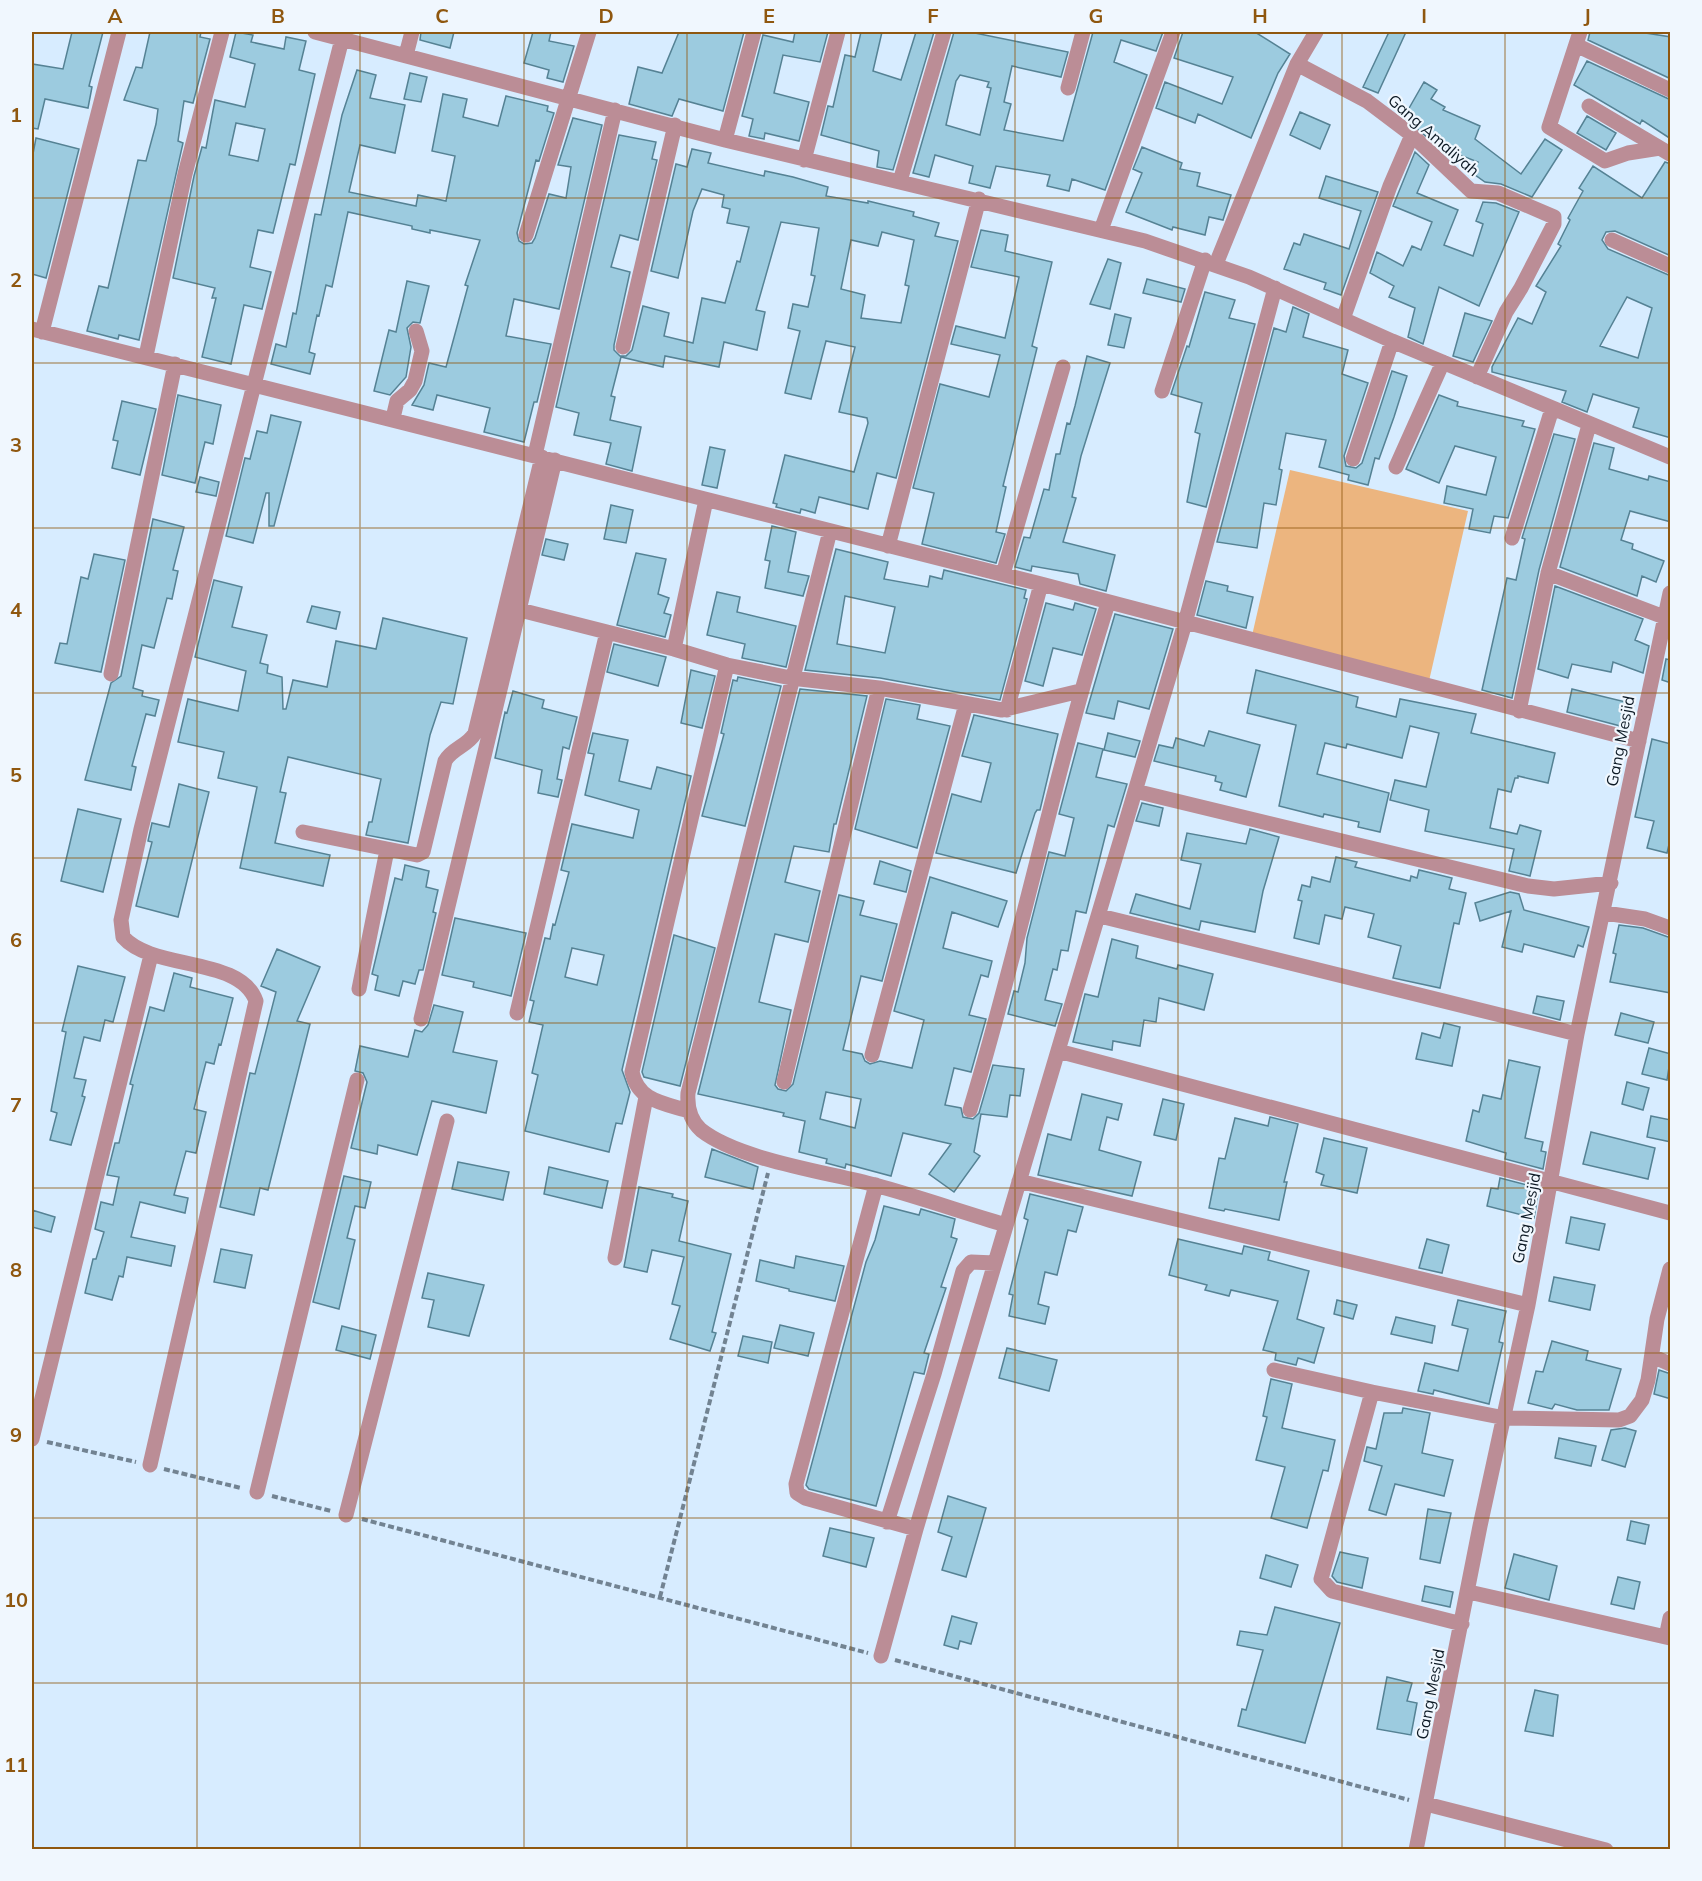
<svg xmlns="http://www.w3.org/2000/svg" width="1702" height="1881" font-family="Mulish,sans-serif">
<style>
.green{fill:#ecb57f}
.building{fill:#9ccbdf;stroke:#558294;stroke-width:1.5;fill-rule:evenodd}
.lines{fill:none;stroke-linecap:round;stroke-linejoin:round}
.path{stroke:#728392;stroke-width:4;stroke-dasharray:6 3;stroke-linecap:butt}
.minor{stroke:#bb8d96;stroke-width:15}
.grid{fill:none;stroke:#8f570f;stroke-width:1.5;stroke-opacity:0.55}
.labels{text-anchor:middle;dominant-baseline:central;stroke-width:4.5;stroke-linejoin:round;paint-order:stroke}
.street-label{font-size:16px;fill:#0c1924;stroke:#f0f7fe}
.neatline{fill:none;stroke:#8f570f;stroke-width:2}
.grid-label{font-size:20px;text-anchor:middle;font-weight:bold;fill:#8f570f}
</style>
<rect width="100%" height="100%" fill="#d7ecff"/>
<path class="green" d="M1290 470 1468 511 1429 681 1251 640Z"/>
<path class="building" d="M72 32H103L89 86 92 87 88 108 45 99 38 129 32 128V64L63 69Z
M150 32H201L200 37 210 39 193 103 184 101 178 141 183 143 139 340 119 335 118 339 87 331 99 286 108 288 138 160 146 161 156 124 158 109 124 100 136 67 142 68Z
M236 32 253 35 251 42 284 49 286 37 306 41 299 70 315 74 295 165 290 164 273 233 258 230 250 267 271 272 262 309 244 305 231 364 202 357 216 298H212L215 288 173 278 194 176 202 147 206 148 215 100 245 107 255 64 230 57ZM236 123 265 129 258 161 229 155Z
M421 32H454L450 48 420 40Z
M533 32H551L549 41 574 46 563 82 547 78 549 70 524 63Z
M679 32H744L723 111 679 99 672 116 629 104 638 67 662 73Z
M795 32H828L820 62 783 55 774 93 809 102 799 141 765 133 764 139 749 136 753 119 742 116 763 35 793 42Z
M861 32H882L873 71 901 80 916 32H934L893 170 877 167 879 151 821 135 828 106 833 107 845 55 855 57Z
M954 32H970L1068 52 1061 77 1012 66 1004 102 1011 104 1004 130 1063 141 1093 32H1163L1156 51 1121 40 1114 62 1147 75 1105 190 1072 179 1069 191 1047 186 1050 175 996 166 990 188 969 183 973 166 935 155 929 177 913 173ZM960 75 989 82 987 87 991 88 980 135 946 125 956 81Z
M1183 32H1255L1290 54 1278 73 1251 138 1198 114 1195 123 1156 108 1165 82 1222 104 1233 77 1174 58Z
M1389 32H1406L1378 93 1363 87Z
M1590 32H1639L1671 37V79L1588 40Z
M1587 61 1671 100V139L1642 120 1640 124 1574 85Z
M357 70 376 75 370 98 405 105 395 153 360 145 349 192 416 206 418 195 446 201 455 156 432 151 443 94 467 99 463 117 498 126 506 96 548 106 547 111 554 113 539 161 536 160 517 233 519 241 524 244 532 243 535 238 549 194 566 198 571 167 558 165 573 118 602 125 559 309 514 299 506 336 551 344 537 402H534L524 442 484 432 490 408 437 395 433 410 412 405 424 385 429 363 446 367 468 286 465 285 480 240 430 230V233L412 229V226L348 212 332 287 326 285 319 316 317 315 309 352 315 354 310 374 271 364 276 344 286 347 293 313 296 314 315 214 321 215 342 115Z
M410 73 427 77 421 102 404 99Z
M1424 82 1437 90 1431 99 1445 107 1443 110 1480 126 1475 139 1521 174 1545 139 1562 150 1532 197 1501 184 1485 182 1471 172 1478 162 1437 146 1404 117Z
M1300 112 1330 125 1320 149 1290 135Z
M1587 116 1616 133 1606 150 1577 133Z
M619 135 656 142 652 159 657 160 638 240 620 235 611 267 630 272 614 345V350L620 356H626L632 350 643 306 669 313 664 336 693 343 702 298 725 303 737 261 740 262 749 227 727 223 730 209 722 207 724 195 702 189 693 211 678 278 651 271 676 164 687 167 692 149 711 153 708 163 764 176 765 171 793 177 828 187 826 196 868 203V201L914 212 913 216 939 223 935 236 958 241 896 478 877 473 868 509 819 497 815 513 801 509 800 513 776 507 777 504 773 503 785 455 854 472 868 423 867 418 839 412 855 347 826 341 811 399 785 393 800 331 788 328 793 304 808 307 815 276 811 275 819 228 781 222 756 310 765 312 757 350 724 342 719 367 665 356 663 367 621 357 611 396 615 397 610 420 641 427 632 471 606 464 611 443 574 435 579 413 556 407ZM882 232 914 240 905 285 909 286 901 323 861 318 865 295 841 289 851 240 878 246Z
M36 138 79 149 46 278 32 274V159Z
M1142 147 1182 163 1180 169 1200 173 1197 186 1231 195 1223 220 1209 217 1205 235 1173 227 1172 230 1126 212 1142 173 1133 169Z
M1415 152 1429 165 1417 193 1458 210 1444 245 1473 256 1483 224 1476 221 1483 202 1496 203 1519 212 1479 306 1439 287 1423 344 1408 337 1415 308 1389 297 1394 286 1370 273 1377 252 1403 266 1412 246 1421 250 1432 222 1393 206Z
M1665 162 1671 164V256L1615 231 1606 232 1602 240 1608 249 1671 276V438L1633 427 1639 408 1593 394 1587 412 1562 402 1566 391 1492 372V367L1518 318 1532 324 1546 292 1536 286 1561 246 1558 244 1570 220 1568 218 1583 191 1579 188 1593 166 1642 198ZM1627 297 1652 308 1638 358 1600 346Z
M1326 176 1378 192 1341 295 1324 289 1326 283 1284 269 1294 243 1300 245 1304 234 1349 249 1361 211 1319 198Z
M981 230 1008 235 1005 251 1052 262 1032 346 1037 348 1003 486 1006 487 996 532 1005 534 996 563 922 544 934 493 913 488 940 384 989 397 1000 355 951 344 956 326 1005 338 1019 277 971 267Z
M1108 259 1121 263 1110 309 1090 304Z
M1147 279 1185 289 1181 302 1143 293Z
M407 281 429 286 420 323 413 322 407 328 411 347 406 377 390 395 374 391 389 330 396 332Z
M1205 292 1235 300 1229 318 1255 324 1206 507 1187 502 1200 434 1195 432 1202 403 1171 394 1187 346 1189 347Z
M1293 307 1309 314 1303 337 1348 350 1342 374 1368 383 1344 456 1346 466 1356 468 1362 463 1392 371 1407 376 1394 417 1379 459 1375 458 1368 485 1348 480 1349 475 1319 467 1326 440 1286 433 1279 469 1282 470 1276 505 1264 503 1257 548 1217 542 1274 328 1286 332Z
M1465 313 1492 321 1473 362 1453 356Z
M1115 314 1131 318 1124 348 1108 345Z
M1087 356 1110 363 1081 456 1072 497 1076 498 1063 542 1115 555 1106 591 1080 584 1078 574 1032 566 1031 571 1015 567 1024 537 1030 538 1044 489 1049 490 1056 454H1060L1067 423 1070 424 1075 406Z
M178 395 221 405 213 444 205 442 195 483 162 475Z
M1439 395 1458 402 1457 406 1524 421 1522 426 1535 429 1508 518 1494 516 1490 533 1469 529 1473 509 1444 503 1447 486 1486 495 1496 457 1455 446 1439 483 1406 469Z
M122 401 156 409 140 475 112 468 118 441 113 440Z
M271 415 301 422 274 526H269V493H266L253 543 226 536 245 458 250 459 257 431 267 433Z
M1554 434 1575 439 1539 570 1512 698 1482 690 1507 578 1516 580 1525 539 1522 538Z
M1594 443 1614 448 1609 469 1648 480 1649 476 1671 482V522L1630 511 1621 540 1633 544 1632 549 1664 561 1656 582 1642 576 1637 596 1560 567Z
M710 447 725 450 717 488 702 485Z
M200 477 219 482 216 496 196 492Z
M611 505 633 510 626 543 604 539Z
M153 519 184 527 173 570 178 571 172 599 167 598 154 648 142 645 133 688 143 691 142 696 159 700 155 716 146 714 132 766 136 767 131 790 85 780 111 683 121 676Z
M772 526 796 532 788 572 809 576 803 596 765 588 770 561 765 560Z
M546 539 568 544 564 560 542 555Z
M836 549 888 562 884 579 928 587 930 576 942 579 944 570 1026 590 1024 598 1027 599 1000 700 880 678 805 670ZM845 596 895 607 885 653 837 644Z
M636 553 666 559 658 594 669 598 664 613 671 615 665 637 617 625Z
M94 554 125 560 101 672 55 663 60 643 67 644 81 577 88 579Z
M214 580 242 587 232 627 267 635 260 663 268 665 267 673 282 677 283 709H286L293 680 327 687 336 641 376 649 383 618 467 638 453 704 441 702 430 735 408 843 366 835 369 822H372L381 779 288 757 280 792 286 793 275 843 330 855 323 886 240 868 257 787 218 778 224 752 178 742 188 699 238 711 246 671 195 657Z
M1206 581 1228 586 1227 591 1253 597 1246 628 1197 615Z
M1555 586 1643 619 1635 640 1649 646 1643 673 1613 662 1611 672 1572 664 1568 678 1538 669Z
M717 592 740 597 737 612 796 626 786 667 742 658 745 644 707 635Z
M1046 603 1073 610 1075 603 1096 609 1082 655 1053 648 1043 686 1025 681Z
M312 606 340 612 336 629 307 622Z
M1115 614 1173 629 1149 709 1118 701 1114 719 1086 713Z
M614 644 666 657 658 686 607 672Z
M1666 659 1671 660V683L1662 680Z
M691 670 715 676 702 728 681 723Z
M1256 670 1358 697 1356 707 1396 717 1400 699 1476 714 1471 733 1555 753 1548 783 1518 776V778H1515L1511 792 1498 789 1490 828 1517 834 1520 825 1541 831 1530 876 1509 871 1514 849 1425 831 1429 810 1390 800 1395 780 1426 787 1439 733 1410 726 1402 758 1347 744 1346 748 1325 743 1317 774 1389 793 1380 832 1358 827 1359 822 1324 814 1323 817 1279 806 1296 725 1247 713Z
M738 677 781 686 745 826 702 816 724 734 721 733 733 680 737 681Z
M800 689 867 696 836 824H834L829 852 794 846 785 882 820 891 808 942 775 934 759 1002 791 1010 775 1085 778 1089 786 1091 793 1084 839 895 864 901 860 915 897 924 882 981 861 976 843 1050 862 1054 865 1061 870 1064 880 1061 912 1068 924 1020 894 1011 930 877 1007 901 998 927 952 912 943 948 992 961 988 977 981 975 969 1015 986 1019 971 1072 954 1068 945 1105 961 1108 963 1117 973 1119 979 1113 993 1065 1024 1069 1020 1096 1010 1095 1007 1117 981 1114 974 1152 980 1156 954 1192 929 1174 951 1144 903 1133 891 1176 846 1164 845 1168 826 1163 827 1159 799 1152 805 1121 783 1116 784 1113 698 1094ZM826 1092 861 1099 855 1128 820 1119Z
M1572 689 1634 704 1628 728 1567 712Z
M513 691 544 700 542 708 577 717 569 749 563 747 557 779 562 780 558 797 538 793 542 770 495 758 505 712 507 713Z
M886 699 920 705 917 719 950 726 917 848 855 829Z
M974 715 1058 734 1040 810H1037L1035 813 1016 873 936 853 952 794 981 802 991 763 962 756Z
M1209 731 1260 745 1246 797 1220 790 1222 783 1215 781 1216 776 1154 761 1159 745 1173 748 1176 738 1204 746Z
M593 733 628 740 619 781 651 789 657 767 691 776 622 1070 630 1092 622 1124 616 1123 609 1152 525 1131 538 1075 532 1073 543 1025 529 1022 534 1001 530 1000 545 938 550 939 553 924 555 925 569 872 561 870 572 824 633 838 639 810 585 795 594 754 588 753ZM572 948 604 955 597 985 565 977Z
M1108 733 1140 741 1135 757 1104 750Z
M1652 739 1671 744V836L1667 853 1647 848 1654 821 1635 817Z
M1078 743 1103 749 1096 777 1127 784 1114 827 1108 825 1086 913 1076 911 1068 951 1061 950 1057 970 1053 969 1045 1000 1062 1004 1055 1026 1008 1014 1014 991 1018 992 1025 963 1027 938 1049 852 1065 856 1074 818 1059 814Z
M179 784 209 792 178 917 136 906 152 842 148 841 152 823 169 827Z
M1142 803 1163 808 1159 826 1136 821Z
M78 809 121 819 103 892 61 881Z
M1250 829 1279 837 1263 891 1255 932 1201 921 1199 930 1130 913 1136 894 1190 909 1201 864 1181 860 1187 833 1246 844Z
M1336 857 1357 862 1355 867 1410 881 1411 876 1417 878 1419 870 1452 878 1449 889 1466 893 1459 924 1454 923 1440 988 1393 978 1401 946 1368 937 1374 914 1345 907 1342 919 1325 915 1319 944 1294 938 1302 901 1298 900 1302 885 1310 887 1312 877 1330 882Z
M880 861 911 871 906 892 874 884Z
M405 865 429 871 426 887 438 890 433 912 436 913 423 970H419L415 984 403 981 399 996 375 990 378 976 372 974 395 878 402 880Z
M1510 892 1519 894 1524 910 1589 927 1583 947 1578 945 1574 957 1524 944 1522 952 1502 947 1511 911 1480 921 1475 903Z
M455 918 526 933 511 996 473 987 474 982 442 975Z
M1619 925 1643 928 1671 938V993L1610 982 1616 954 1613 953Z
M674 935 715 948 680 1086 644 1077 642 1072Z
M1112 939 1138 946 1136 958 1177 969 1178 965 1213 974 1204 1010 1159 998 1156 1022 1144 1020 1140 1046 1113 1041 1112 1050 1073 1042 1085 994 1098 997Z
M277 949 320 967 297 1021 310 1024 268 1190 260 1188 254 1215 220 1207 250 1073 255 1074 276 992 261 986Z
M78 966 125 977 113 1022 105 1020 100 1041 84 1037 74 1078 86 1080 82 1096 85 1097 71 1145 50 1140 57 1113 51 1111 66 1032 62 1031Z
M174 973 192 978 190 987 233 998 221 1045 219 1044 214 1064 206 1062 194 1109 206 1112 196 1153 186 1151 174 1195 188 1198 185 1213 140 1202 131 1237 175 1246 171 1266 127 1257 123 1277 119 1276 112 1300 85 1293 93 1259H96L104 1232 95 1229 101 1202 113 1205 119 1177 107 1175 115 1143H119L133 1085 130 1084 150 1007 164 1011Z
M1537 996 1564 1001 1560 1020 1533 1013Z
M434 1005 463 1012 453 1052 497 1061 486 1113 432 1101 417 1155 378 1145 377 1154 351 1148 367 1082 363 1073 355 1071 360 1046 408 1057 415 1030 422 1032 428 1025Z
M1621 1013 1654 1022 1648 1043 1615 1035Z
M1444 1023 1460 1027 1452 1066 1416 1059 1422 1033 1440 1038Z
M1649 1048 1671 1054 1667 1080 1642 1074Z
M1509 1060 1540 1067 1525 1138 1543 1142 1541 1151 1546 1152 1543 1169 1505 1159 1506 1153 1466 1141 1473 1110 1479 1112 1483 1095 1501 1099Z
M1627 1082 1649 1088 1643 1110 1622 1104Z
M1082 1094 1122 1104 1118 1120 1107 1117 1099 1150 1141 1162 1132 1196 1038 1175 1048 1134 1071 1140Z
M1163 1099 1184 1104 1176 1140 1154 1135Z
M1651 1116 1671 1120V1142L1647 1137Z
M1270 1117 1298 1124 1284 1182H1287L1279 1220 1225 1209 1224 1211 1209 1208 1219 1158 1225 1159 1235 1118 1268 1126Z
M1591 1132 1655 1148 1648 1179 1583 1164Z
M1324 1138 1367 1148 1357 1193 1321 1185 1324 1175 1316 1172Z
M712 1149 758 1167 753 1189 705 1177Z
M458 1162 509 1172 503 1200 452 1189Z
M549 1167 608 1181 602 1208 544 1194Z
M344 1176 371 1182 365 1208 355 1206 347 1238 355 1240 339 1309 313 1302Z
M1500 1178 1539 1188 1534 1218 1487 1206 1491 1188 1498 1189Z
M639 1187 673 1194 672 1197 688 1201 679 1241 731 1254 712 1332 716 1333 710 1351 670 1339 680 1306 672 1304 684 1257 652 1250 647 1272 624 1267Z
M1030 1194 1083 1207 1076 1232 1068 1230 1057 1275 1045 1272 1038 1304 1049 1307 1045 1324 1009 1316 1013 1295 1009 1294 1028 1220 1024 1218Z
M884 1206 919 1215 921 1209 955 1219 951 1237 957 1239 941 1287 946 1288 924 1353 929 1354 924 1374 914 1372 876 1506 809 1489 806 1485 866 1262 875 1240Z
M32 1210 55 1217 51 1232 32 1227Z
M1571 1217 1605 1224 1599 1250 1566 1243Z
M1178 1239 1242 1254 1244 1246 1270 1252 1268 1260 1309 1271 1297 1319 1324 1328 1314 1363 1298 1358 1296 1365 1275 1360 1276 1353 1263 1350 1278 1301 1231 1290 1229 1296 1205 1290 1207 1285 1169 1275Z
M1427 1239 1449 1245 1442 1273 1419 1268Z
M221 1249 252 1255 245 1288 214 1282Z
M796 1256 844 1266 835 1301 789 1291V1289L756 1281 760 1260 794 1268Z
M428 1273 484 1285 469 1336 428 1327 434 1300 422 1298Z
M1554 1277 1595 1285 1590 1310 1549 1301Z
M1337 1300 1357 1305 1353 1319 1334 1314Z
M1458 1300 1506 1311 1499 1342 1503 1343 1489 1404 1434 1390 1433 1394 1418 1391 1425 1363 1458 1371 1468 1329 1452 1325Z
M1396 1317 1435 1326 1432 1343 1391 1334Z
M780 1325 814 1333 808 1356 774 1348Z
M342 1326 376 1335 370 1359 336 1350Z
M743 1336 772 1342 768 1363 738 1356Z
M1552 1341 1588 1351 1586 1360 1621 1369 1609 1410H1577L1555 1404 1552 1409 1528 1403 1536 1371 1543 1372Z
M1007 1348 1057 1360 1049 1391 999 1378Z
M1659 1370 1671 1374V1399L1654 1394Z
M1271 1379 1292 1384 1282 1428 1335 1440 1328 1471 1323 1470 1307 1528 1271 1518 1285 1467 1256 1460 1267 1417 1263 1416Z
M1403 1408 1430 1413 1422 1453 1453 1460 1444 1496 1395 1484 1386 1515 1369 1510 1382 1466 1364 1461 1367 1447 1376 1449 1384 1413H1402Z
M1625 1428 1636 1431 1625 1467 1602 1460 1611 1430Z
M1559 1438 1596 1446 1591 1466 1555 1458Z
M948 1496 986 1508 966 1577 942 1570 952 1537 938 1532Z
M1428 1509 1451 1513 1440 1563 1420 1559Z
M1631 1521 1649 1525 1645 1544 1627 1540Z
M830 1528 874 1538 866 1567 823 1556Z
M1340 1552 1368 1558 1362 1588 1337 1582 1332 1576Z
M1514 1554 1557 1566 1549 1600 1505 1588Z
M1266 1555 1298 1565 1291 1587 1260 1578Z
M1618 1577 1640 1582 1634 1609 1611 1604Z
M1425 1586 1453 1592 1450 1607 1422 1601Z
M1275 1607 1340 1623 1305 1743 1238 1726 1242 1709 1246 1710 1263 1650 1237 1645 1240 1631 1267 1635Z
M952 1616 977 1623 971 1644 960 1641 958 1649 944 1645Z
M1387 1677 1412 1683 1407 1701 1417 1703 1411 1735 1377 1729Z
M1535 1690 1558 1695 1553 1736 1525 1731Z"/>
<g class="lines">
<path class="path" d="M47 1442 136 1462
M164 1469 241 1488
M272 1496 331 1511
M362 1519 868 1653
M660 1597 768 1173
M895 1660 1409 1800"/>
<path class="minor" d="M315 32 725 140 1145 241 1249 277 1392 341 1670 457
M1580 32 1549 127 1605 161 1628 153 1660 148
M1576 45 1670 90
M406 55 412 32
M1297 64 1367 101 1412 135 1471 191 1498 193 1554 217V224L1521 288 1506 312 1477 377
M1068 88 1083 32
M1589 106 1670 154
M725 140 754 32
M804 160 838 32
M900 181 944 32
M1101 230 1173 32
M526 235 589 32
M1612 240 1670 266
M1216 264 1297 64 1316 32
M1343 319 1390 186 1412 135
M32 329 1041 584 1639 741
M42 332 119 32
M623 347 675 125
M146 356 185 174 222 32
M1162 391 1205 260
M393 418 397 401 410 390 415 381 422 351 416 331
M535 455 615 110
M1353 459 1392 341
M1396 467 1443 362
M830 531 688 1093C687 1107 690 1120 701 1130 739 1160 827 1172 875 1185 919 1197 962 1212 1006 1225
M1512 538 1552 409
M888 546 979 199
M1548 573 1664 617
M1003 574 1063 367
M520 610 674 649 706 500
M674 649 727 665 791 678 879 688 1002 710 1080 691
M111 674 175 364
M1007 710 1041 584
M1519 711 1548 573 1589 425
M1135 791 1528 886 1554 889 1611 883
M303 832 417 855 423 852 445 761C452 748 468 746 475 733L542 457
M1605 913 1645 919 1670 928
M1100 916 1577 1034
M359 989 387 850
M517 1013 607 632
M421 1019 555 460
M1058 1051 1670 1213
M872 1055 966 704
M784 1082 879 688
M970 1110C1021 942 1055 770 1108 603
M689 1111C663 1103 638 1101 632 1072L727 665
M1019 1181 1528 1305
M876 1185 796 1484 797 1493 805 1498 916 1529
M615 1258 646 1097
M1652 1356 1670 1364
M1274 1370 1372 1392
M32 1439 151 955
M150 1465 256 1001C240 956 153 971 123 937L121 920 141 829 342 39
M257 1492 357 1080
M346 1515 447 1121
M887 1522 934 1374 963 1271 971 1262 995 1263
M1469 1592 1670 1638
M1462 1624 1332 1591 1321 1579 1372 1392 1505 1418 1619 1420 1630 1416 1642 1400 1648 1380 1657 1319 1670 1269
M1666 1637 1670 1618
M881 1656 916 1529 1185 623 1275 288
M1426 1804 1606 1850
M1416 1850 1480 1526 1528 1305 1577 1034 1670 593"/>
</g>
<path class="grid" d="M197 32V1850M360 32V1850M524 32V1850M687 32V1850M851 32V1850M1015 32V1850M1178 32V1850M1342 32V1850M1505 32V1850M32 198H1670M32 363H1670M32 528H1670M32 693H1670M32 858H1670M32 1023H1670M32 1188H1670M32 1353H1670M32 1518H1670M32 1683H1670"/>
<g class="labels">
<g class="street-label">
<text transform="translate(1434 135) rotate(41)">Gang Amaliyah</text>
<text transform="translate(1620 741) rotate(-79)">Gang Mesjid</text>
<text transform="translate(1526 1218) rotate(-79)">Gang Mesjid</text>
<text transform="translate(1430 1694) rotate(-79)">Gang Mesjid</text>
</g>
</g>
<rect width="1702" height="1881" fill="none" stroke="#f0f7fe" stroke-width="66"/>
<rect x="33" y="33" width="1636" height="1815" class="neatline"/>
<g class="grid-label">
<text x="115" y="23">A</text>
<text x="278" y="23">B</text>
<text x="442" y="23">C</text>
<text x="606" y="23">D</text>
<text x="769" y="23">E</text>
<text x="933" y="23">F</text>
<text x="1096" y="23">G</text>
<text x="1260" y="23">H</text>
<text x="1424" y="23">I</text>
<text x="1587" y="23">J</text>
<text x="16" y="122">1</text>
<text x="16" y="287">2</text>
<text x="16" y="452">3</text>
<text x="16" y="617">4</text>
<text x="16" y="782">5</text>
<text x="16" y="947">6</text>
<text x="16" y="1112">7</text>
<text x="16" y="1277">8</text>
<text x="16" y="1442">9</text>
<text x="16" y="1607">10</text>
<text x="16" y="1772">11</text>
</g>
</svg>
